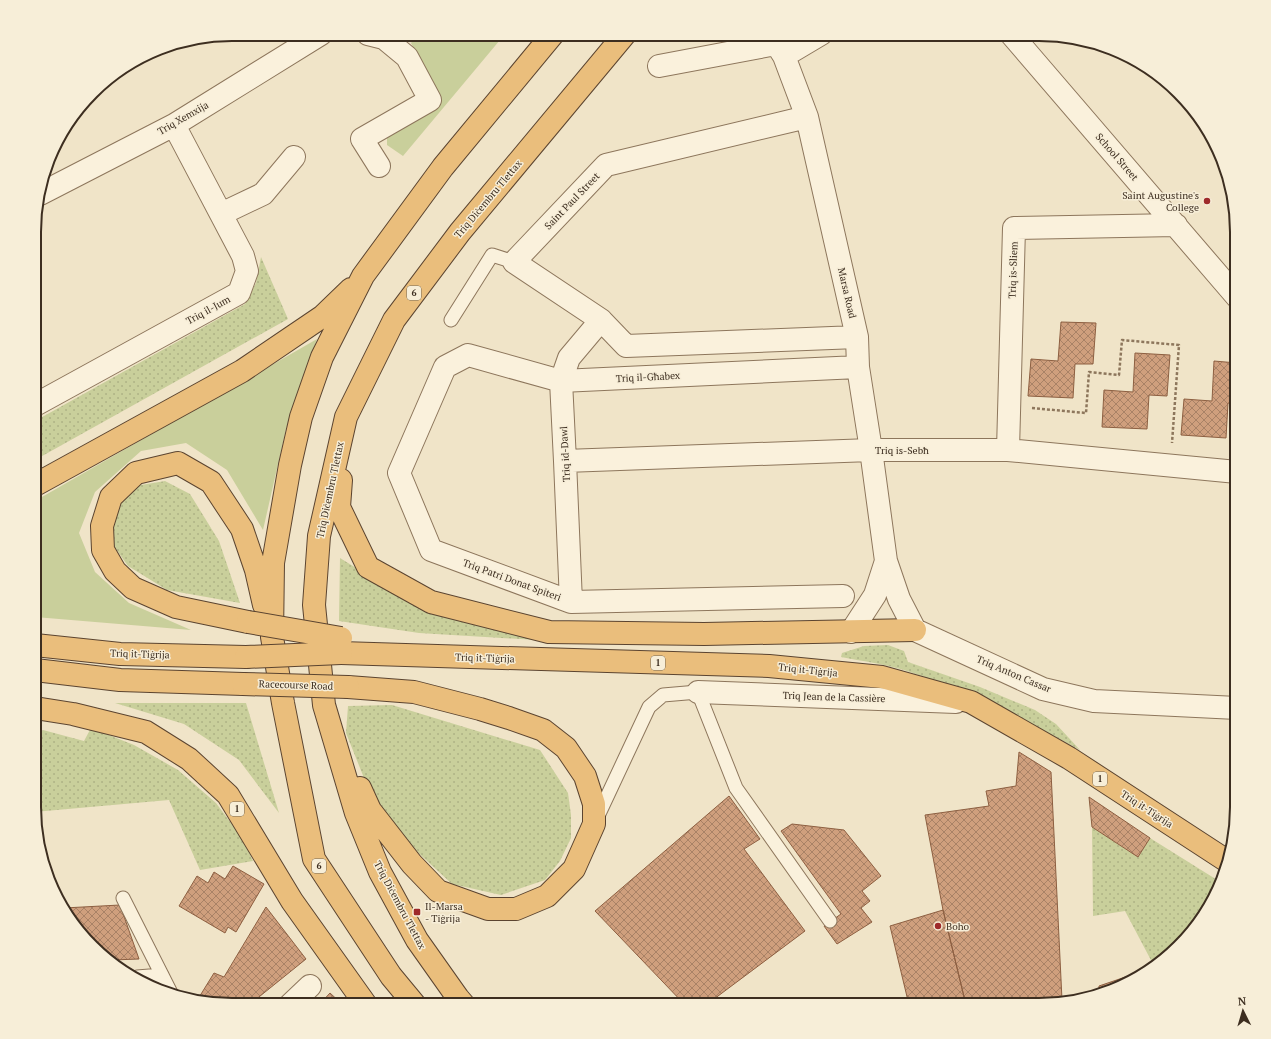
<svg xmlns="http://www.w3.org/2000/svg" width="1271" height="1039" font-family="'PT Serif',serif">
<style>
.grass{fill:url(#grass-dots)}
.park{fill:#c9cf9b}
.building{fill:url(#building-cross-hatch);stroke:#8d5f41}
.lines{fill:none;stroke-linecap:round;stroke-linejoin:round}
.service-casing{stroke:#8d765c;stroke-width:15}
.minor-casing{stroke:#8d765c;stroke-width:24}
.trunk-casing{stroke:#5b4430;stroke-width:24}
.path{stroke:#8d765c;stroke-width:2.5;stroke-dasharray:3 2;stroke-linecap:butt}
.service{stroke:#faf1dc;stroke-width:13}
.minor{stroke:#faf1dc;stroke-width:22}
.trunk{stroke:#eabe7c;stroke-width:22}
.trunk-bridge-casing{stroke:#5b4430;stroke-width:24;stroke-linecap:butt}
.trunk-bridge{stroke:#eabe7c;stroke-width:22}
.poi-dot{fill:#9e2a2b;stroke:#f7eed8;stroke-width:1.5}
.labels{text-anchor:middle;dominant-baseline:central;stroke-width:3;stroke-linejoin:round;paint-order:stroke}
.shield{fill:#f7eed8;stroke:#756857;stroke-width:1}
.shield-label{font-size:9px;font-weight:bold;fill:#3d2e20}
.street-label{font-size:10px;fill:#3d2e20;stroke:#f7eed8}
.poi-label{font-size:10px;fill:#3d2e20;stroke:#f7eed8;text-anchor:start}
.rim{fill:none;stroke:#3d2e20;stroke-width:2}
</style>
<defs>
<pattern id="grass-dots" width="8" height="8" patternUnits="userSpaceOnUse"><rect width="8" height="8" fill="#c9cf9b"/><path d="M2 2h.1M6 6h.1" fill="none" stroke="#aeb285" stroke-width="1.8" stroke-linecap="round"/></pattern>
<pattern id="building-cross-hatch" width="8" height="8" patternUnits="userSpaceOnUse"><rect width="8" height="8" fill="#cf9f7d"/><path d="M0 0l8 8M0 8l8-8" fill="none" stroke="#a98266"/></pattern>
</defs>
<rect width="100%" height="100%" fill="#f0e4c8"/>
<path class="grass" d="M261 257 288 319 35 460V421L245 304 256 283Z
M165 481 190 494 219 541 240 603 167 590 128 566 111 542V511L129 487Z
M340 558 419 607 537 640 419 633 339 621Z
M888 645 904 651 908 662 980 687 1035 710 1056 724 1080 750C1022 718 967 690 904 670 884 664 862 661 841 657L842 653 864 646Z
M115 703H246L279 813 239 760 184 724Z
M392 705 540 750 568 793 571 815V838L560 861 545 880 501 895 452 884 399 835 364 778 346 733 348 706Z
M91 728 134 745 178 770 216 803 243 839 253 861 200 870 169 800 34 812 35 737 43 730 84 741Z
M1092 827 1138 857 1150 838 1222 883 1179 947 1153 964 1125 911 1093 916Z"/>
<path class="park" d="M418 34H505L403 156 387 145V133L440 97 411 43Z
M317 339 286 429 263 530 227 470 186 443 141 451 95 492 79 533 95 572 129 603 191 630 35 617V501Z"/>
<path class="building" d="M1061 322 1096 323 1093 364H1075L1073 398 1028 396 1031 359 1058 361Z
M1135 353 1170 355 1167 396 1149 395 1147 429 1102 427 1104 390 1133 392Z
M1214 361 1237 363V404L1228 403 1226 438 1181 435 1184 399 1212 401Z
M1019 752 1051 772 1062 1000 1039 1005H966L943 910 925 815 989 806 986 791 1016 786Z
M729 796 760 839 744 849 805 931 706 1005H685L595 911Z
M1089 797 1150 838 1138 857 1092 827Z
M792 824 844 830 881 876 862 891 870 901 861 908 872 922 837 944 824 926 841 914 781 831Z
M233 866 264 884 236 932 228 927 225 933 179 906 197 876 208 883 214 872 225 879Z
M120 905 139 959 112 960 92 947 64 908Z
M266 907 306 959 249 1005H220L198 999 214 973 224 977Z
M943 910 966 1005H909L890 926Z
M1143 971 1115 990 1099 993V986Z
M330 993 343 1005H319Z"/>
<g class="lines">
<defs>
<path id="service" d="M451 320 492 255 514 262
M597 818 649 707 663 695 698 692 736 788 830 921
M123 898 171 993
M137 977 162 975"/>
<path id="minor" d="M368 34 384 38 407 57 430 100 362 139 379 166
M770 34 784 56 807 117 857 337 858 367 871 450 886 561 899 599 915 630 1043 689 1094 701 1237 708
M1011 34 1237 297
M784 56 821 34
M659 66 776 44
M807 117 606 165 514 262 601 320 626 346 857 337
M40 194 174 125 321 34
M221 214 263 194 294 157
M35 405 239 293 247 271 243 256 174 125
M1008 450 1014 228 1176 225
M565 461 871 450H1008L1237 472
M843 596 571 602 431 550 399 473 445 367 468 355 561 381 858 367
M571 602 565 461 561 381 569 358 601 320
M851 632 875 595 886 561
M698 692 956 702
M290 1005 310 986"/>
<path id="trunk" d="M341 480 339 507 368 567 431 602 549 632 704 634 915 630
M35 485 242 371 323 316 351 289
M248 622 176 607 133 588 115 571 103 550 102 526 111 497 136 473 178 463 211 482 242 529 256 570 264 605
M35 645 120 654 246 657
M341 653 769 666 882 677 971 702 1069 758 1227 861
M35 670 120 680 243 684
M348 687 414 692 480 709 509 718 543 730 566 748 585 776 594 804V824L574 869 547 896 516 909H488L438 891 412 864 370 810 360 788
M35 708 73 714 146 732 189 759 228 795 292 901 366 1005
M415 1005 391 976 314 859 283 703 272 637 273 563 290 465 301 417 322 357 363 276 443 167 553 34
M464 1005 458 998 417 940 380 872 356 813 324 705 314 605 319 536 346 417 394 320 460 232 625 34"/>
</defs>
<use href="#service" class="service-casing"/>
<use href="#minor" class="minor-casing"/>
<use href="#trunk" class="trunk-casing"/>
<path class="path" d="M1032 408 1086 413 1089 372 1119 375 1122 340 1179 345 1172 443"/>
<use href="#service" class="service"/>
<use href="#minor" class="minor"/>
<use href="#trunk" class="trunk"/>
<defs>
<path id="trunk-bridge" d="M248 622 341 638
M246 657 341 653
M243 684 348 687"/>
</defs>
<use href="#trunk-bridge" class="trunk-bridge-casing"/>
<use href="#trunk-bridge" class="trunk-bridge"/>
</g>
<g class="poi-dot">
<circle cx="1207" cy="201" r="4"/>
<rect x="413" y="908" width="8" height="8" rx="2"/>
<circle cx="938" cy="926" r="4"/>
</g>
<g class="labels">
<g class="shield">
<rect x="407" y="286" width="14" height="14" rx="3"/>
<rect x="651" y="656" width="14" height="14" rx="3"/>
<rect x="1093" y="772" width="14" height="14" rx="3"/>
<rect x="230" y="802" width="14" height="14" rx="3"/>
<rect x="312" y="859" width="14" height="14" rx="3"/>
</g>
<g class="shield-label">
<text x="414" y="293">6</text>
<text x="658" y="663">1</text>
<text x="1100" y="779">1</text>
<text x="237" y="809">1</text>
<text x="319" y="866">6</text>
</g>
<g class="street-label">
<text transform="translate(183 118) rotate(-30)">Triq Xemxija</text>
<text transform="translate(1117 157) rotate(49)">School Street</text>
<text transform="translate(488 199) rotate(-50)">Triq Diċembru Tlettax</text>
<text transform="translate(572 201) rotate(-46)">Saint Paul Street</text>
<text transform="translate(1013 270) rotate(-88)">Triq is-Sliem</text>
<text transform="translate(847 293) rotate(77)">Marsa Road</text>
<text transform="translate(208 310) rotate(-29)">Triq il-Jum</text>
<text transform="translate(648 377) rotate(-3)">Triq il-Għabex</text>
<text x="902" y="450">Triq is-Sebħ</text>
<text transform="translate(565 454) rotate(-93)">Triq id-Dawl</text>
<text transform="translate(330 490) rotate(-78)">Triq Diċembru Tlettax</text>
<text transform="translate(512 580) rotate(20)">Triq Patri Donat Spiteri</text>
<text transform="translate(140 654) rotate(2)">Triq it-Tiġrija</text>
<text transform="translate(485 658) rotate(2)">Triq it-Tiġrija</text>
<text transform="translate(808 670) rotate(6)">Triq it-Tiġrija</text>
<text transform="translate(1014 674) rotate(23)">Triq Anton Cassar</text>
<text transform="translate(296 685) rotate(2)">Racecourse Road</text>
<text transform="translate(834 697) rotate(2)">Triq Jean de la Cassière</text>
<text transform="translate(1147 809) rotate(33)">Triq it-Tiġrija</text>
<text transform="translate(400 905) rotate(62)">Triq Diċembru Tlettax</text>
</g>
<g class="poi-label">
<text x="1199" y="195" text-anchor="end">Saint Augustine's<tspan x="1199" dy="12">College</tspan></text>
<text x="425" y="906">Il-Marsa<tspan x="425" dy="12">- Tiġrija</tspan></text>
<text x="946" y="926">Boho</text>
</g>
</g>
<path d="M0 0H1271V1039H0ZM232 41H1039A191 191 0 0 1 1230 232V807A191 191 0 0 1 1039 998H232A191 191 0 0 1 41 807V232A191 191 0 0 1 232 41Z" fill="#f7eed8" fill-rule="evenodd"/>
<path class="rim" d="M232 41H1039A191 191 0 0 1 1230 232V807A191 191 0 0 1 1039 998H232A191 191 0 0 1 41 807V232A191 191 0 0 1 232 41Z"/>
<g transform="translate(1243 1011) rotate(355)" stroke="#f7eed8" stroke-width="3" paint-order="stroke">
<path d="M0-3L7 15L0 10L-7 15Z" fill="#3d2e20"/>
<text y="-6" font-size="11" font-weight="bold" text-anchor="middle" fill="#3d2e20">N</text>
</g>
</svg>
